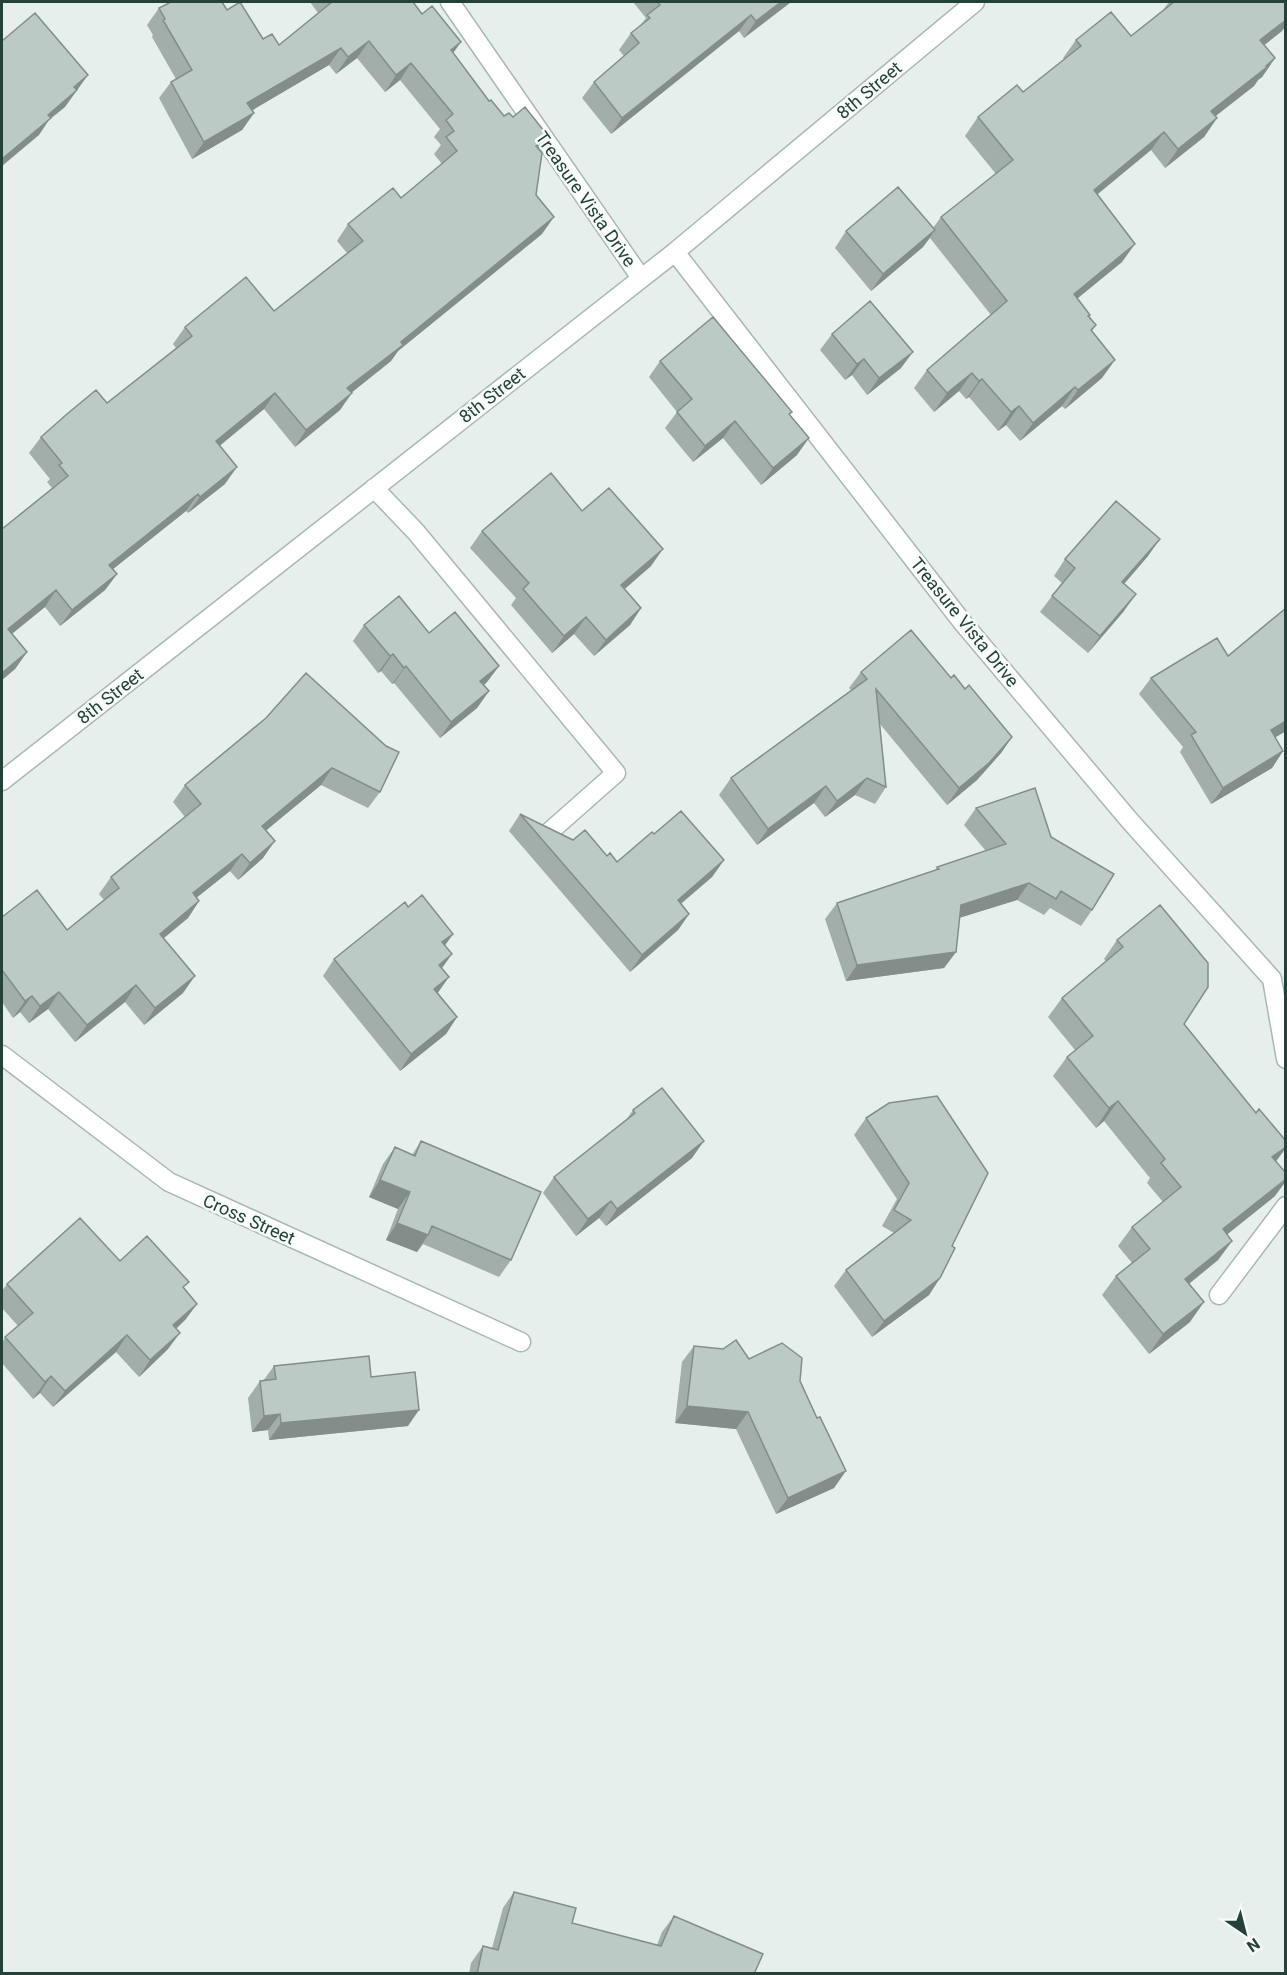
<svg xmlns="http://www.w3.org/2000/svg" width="1287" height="1975" font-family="Roboto,sans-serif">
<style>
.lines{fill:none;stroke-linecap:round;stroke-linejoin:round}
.minor-casing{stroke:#a8b8b2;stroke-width:21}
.minor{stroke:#fff;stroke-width:18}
.wall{fill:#a1aea9}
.shaded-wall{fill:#838d89}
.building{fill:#bbcac4;stroke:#838d89;stroke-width:1.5}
.labels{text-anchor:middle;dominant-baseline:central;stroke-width:5;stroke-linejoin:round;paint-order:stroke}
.street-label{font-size:18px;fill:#24423a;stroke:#f7fbf9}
</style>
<rect width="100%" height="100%" fill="#e6efeb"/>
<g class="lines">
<defs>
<path id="minor" d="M450 2 641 278
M675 252 963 623 1130 821 1272 979 1286 1059
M374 488 416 532 616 773 547 834
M2 781 675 252 975 2
M2 1055 169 1182 521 1342
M1219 1295 1286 1206"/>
</defs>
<use href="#minor" class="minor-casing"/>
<use href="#minor" class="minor"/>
</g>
<path class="wall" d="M310 2H413L489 101 504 116 513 117 548 136 539 149 536 195 542 234 398 351 391 361 351 393 340 410 295 447 264 409 220 445 225 484 188 513 186 511 113 569 117 574 105 590 60 626 45 607 12 633 27 652 15 669 2 680V529L52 488 47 482 50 479 29 453 41 437 107 403 176 348 173 344 185 327 274 311 347 253 337 241 348 224 401 198 442 164 434 154 441 145 434 137 440 129 400 80 385 92 357 58 336 74 329 65 252 110 254 113 242 130 192 159 159 98 171 82 176 79 152 37 153 35 147 25 159 8 227 10 263 39 279 45 318 13Z
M633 2H791L744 38 739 31 611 134 582 98 594 82 624 56 619 50 631 33 639 27 646 18Z
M1169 2H1286L1282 31 1264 45 1275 58 1262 77 1258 80 1254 86 1215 116 1217 118 1204 137 1165 168 1151 150 1097 194 1122 262 1077 298 1096 325 1092 331 1102 378 1065 409 1062 406 1020 441 1006 425 998 431 969 397 966 399 959 391 934 412 914 388 927 370 991 315 930 238 923 247 871 291 835 248 846 231 933 228 941 217 996 174 965 136 978 117 1023 92 1064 59 1063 58 1076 40 1131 36 1163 10Z
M832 334 901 368 867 395 852 375 845 380 820 350Z
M660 361 792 412 790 415 797 455 761 485 723 438 693 462 665 428 677 412 649 377Z
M582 511 651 566 624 589 641 608 630 625 594 656 574 634 552 653 511 605 516 598 470 548 482 531Z
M1148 556 1124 584V611L1088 653 1040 612 1052 596 1062 583 1054 576 1065 559Z
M1286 608V731L1275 737 1283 751 1272 768 1211 804 1180 752 1183 747 1139 694 1151 678 1228 656Z
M364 625 499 666 487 682 484 685 489 691 477 708 440 738 394 683 392 684 381 671 378 673 353 641Z
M861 672 951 678 965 689 1012 737 1001 753 977 780 947 805 880 724 886 787 875 804 855 795 825 817 814 803 757 845 719 795 731 778 851 690 849 688Z
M266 718 380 792 368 808 321 785 266 830 263 858 238 880 230 871 196 898 199 901 188 918 164 938 183 993 144 1025 125 1002 75 1042 48 1009 29 1023 20 1012 13 1018 2 1002V917L67 930 104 900 99 894 111 877 185 817 173 802 185 785Z
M976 808 1051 837 1092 910 1081 926 1050 908 1044 915 1017 900 959 918 956 952 944 968 846 981 825 919 837 903 935 870 937 867 986 851 964 825Z
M520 814 607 856 617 862 654 834 724 860 712 877 681 904 689 914 678 930 630 972 509 831Z
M408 907 453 934 445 945 438 993 457 1017 446 1034 400 1071 323 976 334 959Z
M1117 940 1184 1024 1276 1162 1275 1196 1227 1234 1232 1241 1218 1260 1189 1284 1190 1322 1149 1354 1102 1295 1116 1276 1132 1263 1118 1246 1132 1227 1163 1202 1147 1183 1150 1178 1104 1121 1096 1128 1053 1076 1067 1057 1075 1050 1048 1017 1062 998 1106 961 1104 959Z
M633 1110 692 1158 606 1226 599 1218 576 1236 543 1193 554 1177 626 1120Z
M866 1118 952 1246 940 1278 929 1295 872 1337 834 1286 846 1270 894 1233 882 1226 897 1199 854 1135Z
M421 1141 511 1260 499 1277 423 1244 417 1252 386 1240 398 1209 369 1197 383 1164 395 1147 412 1155Z
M120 1261 184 1289 197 1304 185 1320 176 1329 168 1349 139 1377 116 1352 53 1407 40 1393 33 1399 2 1363V1343L5 1337 18 1326 2 1308V1291L7 1284Z
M694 1346 749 1359 800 1381 834 1488 776 1514 736 1429 675 1423 682 1362Z
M274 1366 371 1377 408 1426 269 1440 268 1430 252 1432 248 1398 260 1381H263Z
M514 1892 572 1923 657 1945 662 1932 674 1916 754 1974H469L471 1963 483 1946 492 1948 503 1908Z"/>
<path class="shaded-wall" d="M781 2H791L744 38 756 21Z
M751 15 739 31 611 134 622 118Z
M1286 20V26L1282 31 1247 59 1260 40Z
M369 41 357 58 336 74 348 57Z
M461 42 449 59 451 50Z
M341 48 329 65 236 120 247 103Z
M1275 58 1262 77 1258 80 1254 86 1198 130 1211 111Z
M411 63 400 80 385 92 396 75Z
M88 75 65 107 49 120 39 135 2 166V159L48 115 74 87Z
M254 113 242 130 192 159 204 142Z
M1217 118 1204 137 1165 168 1178 149Z
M1164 132 1151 150 1081 208 1094 190Z
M548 136 536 153V146Z
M554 217 542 234 398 351 391 361 336 405 347 388 401 342Z
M935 230 923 247 871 291 883 274Z
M1135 244 1122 262 1061 312 1074 294Z
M913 352 901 368 867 395 879 378Z
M864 359 852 375 845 380 857 364Z
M1115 360 1102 378 1065 409 1078 390Z
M972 373 959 391 934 412 947 393Z
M982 379 969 397 966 399 979 381Z
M1075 387 1062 406 1020 441 1033 423Z
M275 393 264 409 205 458 216 441Z
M352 393 340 410 295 447 306 430Z
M1019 406 1006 425 998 431 1011 412Z
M735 421 723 438 693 462 705 446Z
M809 438 797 455 761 485 773 468Z
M237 467 225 484 188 513 200 497Z
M198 494 186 511 98 581 109 565Z
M1160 539 1148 556 1111 599 1122 582Z
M663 549 651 566 610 602 621 585Z
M117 574 105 590 60 626 72 610Z
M56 590 45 607 2 642 8 629Z
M1136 594 1124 611 1088 653 1100 636Z
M641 608 630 625 594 656 606 640Z
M586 617 574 634 552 653 564 636Z
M27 652 15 669 2 680V673Z
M393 654 381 671 378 673 390 656Z
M406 666 394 683 392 684 404 668Z
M499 666 487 682 468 698 480 681Z
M489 691 477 708 440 738 451 722Z
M1286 721V731L1259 747 1271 730Z
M1012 737 1001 753 977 780 947 805 959 788Z
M1283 751 1272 768 1211 804 1223 788Z
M332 768 321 785 251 843 262 826Z
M867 778 855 795 825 817 837 801Z
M826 786 814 803 757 845 768 829Z
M275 841 263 858 238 880 250 863Z
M242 854 230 871 181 910 193 893Z
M724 860 712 877 666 916 678 900Z
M1029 883 1017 900 949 921 961 905Z
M199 901 188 918 149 950 160 934Z
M689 914 678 930 630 972 642 955Z
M453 934 441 951 442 942Z
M956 952 944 968 846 981 857 965Z
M452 954 440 971 439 965Z
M195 976 183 993 144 1025 155 1008Z
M449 977 437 994 434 989Z
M136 985 125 1002 75 1042 87 1025Z
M59 992 48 1009 29 1023 40 1006Z
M32 996 20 1012 13 1018 25 1001Z
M457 1017 446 1034 400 1071 411 1054Z
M1118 1101 1104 1121 1096 1128 1109 1108Z
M704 1141 692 1158 606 1226 617 1209Z
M1286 1147V1148L1274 1164 1272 1157Z
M1286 1179V1181L1275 1196 1209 1249 1223 1229Z
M380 1180 410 1192 398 1209 369 1197Z
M611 1201 599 1218 576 1236 588 1219Z
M397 1223 428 1235 417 1252 386 1240Z
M1232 1241 1218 1260 1171 1298 1185 1279Z
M940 1278 929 1295 872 1337 884 1321Z
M1204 1302 1190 1322 1149 1354 1163 1334Z
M197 1304 185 1320 161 1342 173 1325Z
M180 1333 168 1349 139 1377 150 1360Z
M127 1335 116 1352 53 1407 65 1391Z
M51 1376 40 1393 33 1399 45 1382Z
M687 1406 748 1412 736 1429 675 1423Z
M419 1410 408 1426 269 1440 281 1423Z
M280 1414 268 1430 252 1432 264 1416Z
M846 1471 834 1488 776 1514 788 1498Z"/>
<path class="building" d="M171 2H222L227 10 240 2 263 39 272 34 279 45 332 2H413L422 14 432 6 461 42 451 50 489 101 491 100 504 116 509 113 513 117 525 107 548 136 536 146 542 153 536 195 554 217 401 342 403 345 347 388 352 393 306 430 275 393 216 441 237 467 200 497 198 494 109 565 117 574 72 610 56 590 8 629 27 652 2 673V529L68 476 59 465 62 463 41 437 67 414 96 390 107 403 192 336 185 327 246 277 274 311 363 241 348 224 393 188 401 198 457 151 446 137 454 131 446 120 453 114 411 63 396 75 369 41 348 57 341 48 247 103 254 113 204 142 171 82 192 70 163 20 165 19 159 8Z
M657 2H781L756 21 751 15 622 118 594 82 639 43 631 33 650 18 647 15 660 5Z
M1174 2H1286V20L1260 40 1275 58 1266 66 1267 67 1211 111 1217 118 1178 149 1164 132 1094 190 1135 244 1074 294 1090 315 1088 316 1096 325 1091 330 1115 360 1078 390 1075 387 1033 423 1019 406 1011 412 982 379 979 381 972 373 947 393 927 370 1007 301 941 217 1013 160 978 117 1017 85 1023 92 1081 46 1076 40 1111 12 1131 36Z
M35 13 88 75 74 87 77 90 48 115 51 118 2 159V41Z
M898 187 935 230 883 274 846 231Z
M870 301 913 352 879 378 864 359 857 364 832 334Z
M713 317 792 412 789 414 809 438 773 468 735 421 705 446 677 412 692 399 660 361Z
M551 473 582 511 609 488 663 549 621 585 641 608 606 640 586 617 564 636 523 589 529 583 482 531Z
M1116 501 1160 539 1122 582 1136 594 1100 636 1052 596 1075 568 1065 559Z
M399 596 429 633 455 612 499 666 480 681 489 691 451 722 406 666 404 668 393 654 390 656 364 625Z
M1286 608V721L1271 730 1283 751 1223 788 1191 735 1196 732 1151 678 1217 638 1228 656Z
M911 630 951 678 954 675 965 689 969 685 1012 737 989 763 959 788 876 689 886 787 867 778 837 801 826 786 768 829 731 778 867 679 861 672Z
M306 673 386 746 399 752 380 792 332 768 262 826 275 841 250 863 242 854 193 893 199 901 160 934 195 976 155 1008 136 985 87 1025 59 992 40 1006 32 996 25 1001 2 970V917L37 890 67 930 119 888 111 877 201 804 185 785 266 718Z
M1035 788 1051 837 1114 874 1092 910 1061 891 1056 899 1029 883 961 905 956 952 857 965 837 903 939 869 937 867 1006 844 976 808Z
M681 811 724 860 678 900 689 914 642 955 520 814 573 840 585 830 607 856 610 853 617 862 652 832 654 834Z
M422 895 453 934 442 942 452 954 439 965 449 977 434 989 457 1017 411 1054 334 959 405 902 408 907Z
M1160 905 1208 963V987L1184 1024 1256 1113 1259 1109 1286 1141V1147L1272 1157 1286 1173V1179L1223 1229 1232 1241 1185 1279 1204 1302 1163 1334 1116 1276 1150 1249 1132 1227 1181 1187 1161 1163 1165 1159 1118 1101 1109 1108 1067 1057 1093 1036 1062 998 1123 947 1117 940Z
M662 1088 704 1141 617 1209 611 1201 588 1219 554 1177 635 1113 633 1110Z
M937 1096 988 1173 952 1246 955 1248 940 1278 884 1321 846 1270 911 1220 894 1210 909 1183 866 1118 889 1103Z
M421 1141 541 1192 511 1260 432 1226 428 1235 397 1223 410 1192 380 1180 395 1147 415 1156Z
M80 1218 120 1261 147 1236 189 1282 183 1287 197 1304 173 1325 180 1333 150 1360 127 1335 65 1391 51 1376 45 1382 5 1337 33 1313 7 1284Z
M736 1340 749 1359 782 1343 802 1358 800 1381 817 1418 820 1417 846 1471 788 1498 748 1412 687 1406 694 1346 723 1349Z
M369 1356 371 1377 415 1372 419 1410 281 1423 280 1414 264 1416 260 1381 276 1379 274 1366Z
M514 1892 576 1908 572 1923 661 1946 674 1916 763 1954 754 1974H477L483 1946 498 1950Z"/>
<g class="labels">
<g class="street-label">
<text transform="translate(869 90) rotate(-40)">8th Street</text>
<text transform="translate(586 199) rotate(55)">Treasure Vista Drive</text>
<text transform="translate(492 395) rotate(-38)">8th Street</text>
<text transform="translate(965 622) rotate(51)">Treasure Vista Drive</text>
<text transform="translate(110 696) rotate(-38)">8th Street</text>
<text transform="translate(249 1219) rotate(24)">Cross Street</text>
</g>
</g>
<rect width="1287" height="1975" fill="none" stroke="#24423a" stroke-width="6"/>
<g transform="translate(1245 1933) rotate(145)" stroke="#f7fbf9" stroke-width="4.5" paint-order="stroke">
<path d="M0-4.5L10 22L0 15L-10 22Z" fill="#24423a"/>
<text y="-9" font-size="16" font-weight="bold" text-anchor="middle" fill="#24423a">N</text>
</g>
</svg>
